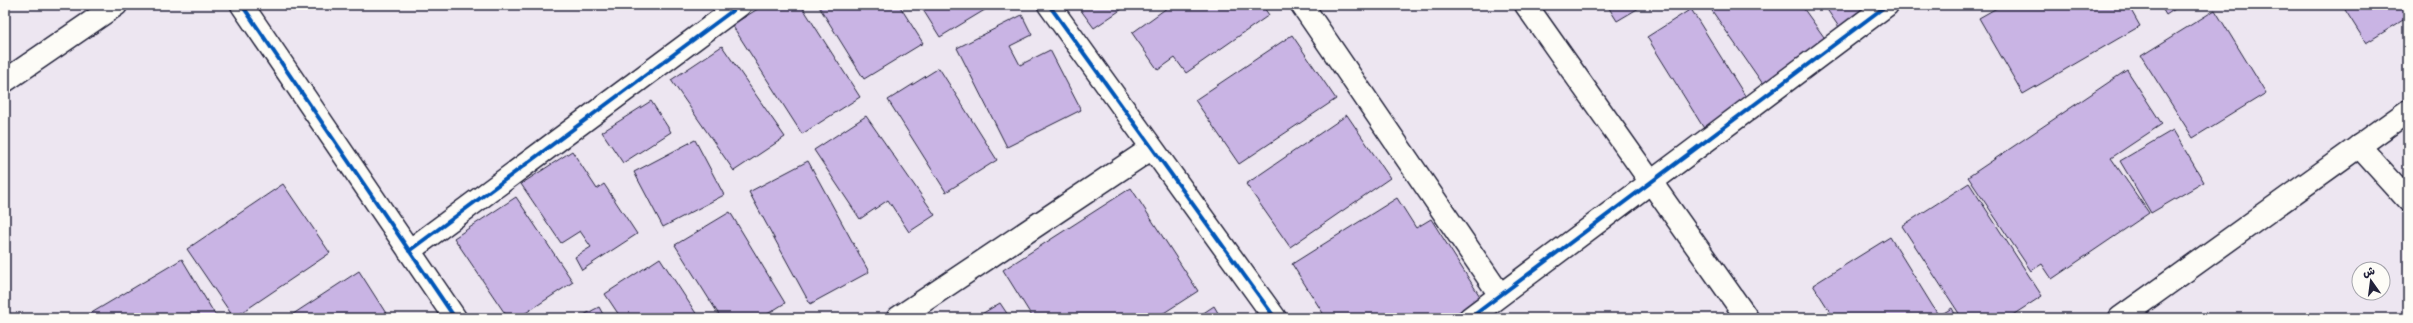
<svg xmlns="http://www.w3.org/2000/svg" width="2413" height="323" font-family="Mynerve,'Playpen Sans Arabic',sans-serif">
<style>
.building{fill:#c9b4e4;stroke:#22223b}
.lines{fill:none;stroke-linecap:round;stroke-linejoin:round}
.minor-casing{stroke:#22223b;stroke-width:25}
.tertiary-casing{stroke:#22223b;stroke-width:25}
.minor{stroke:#fdfcf7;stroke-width:22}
.tertiary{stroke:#fdfcf7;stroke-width:22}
.cycleway-casing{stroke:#fdfcf7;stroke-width:6}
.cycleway{stroke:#0057b8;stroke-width:4}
</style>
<rect width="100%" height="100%" fill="#ede6f1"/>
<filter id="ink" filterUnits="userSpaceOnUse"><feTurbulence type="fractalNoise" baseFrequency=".025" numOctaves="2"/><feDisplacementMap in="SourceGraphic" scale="8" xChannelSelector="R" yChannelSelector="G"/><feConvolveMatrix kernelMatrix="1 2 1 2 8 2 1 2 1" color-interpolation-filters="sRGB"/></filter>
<g filter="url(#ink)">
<path class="building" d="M764 5H801L860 97 802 134 732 25Z
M818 5H899L923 43 864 79Z
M920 5H993L940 37Z
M1077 5H1128L1094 28Z
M1171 5H1262L1269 15 1186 73 1175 58 1158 70 1132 33Z
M1607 5H1644L1617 21Z
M1708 5H1801L1829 44 1765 87Z
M1824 5H1877L1841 30Z
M2002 5H2128L2140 26 2023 94 1979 18Z
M2160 5H2181L2166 15Z
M2342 5H2408V17L2366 43Z
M1691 9 1749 102 1705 130 1647 37Z
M2215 10 2266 93 2193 138 2141 56Z
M1022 15 1032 35 1010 46 1020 65 1050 50 1081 110 1007 147 957 48Z
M1292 35 1336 99 1239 164 1195 100Z
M722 46 785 137 734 171 671 80Z
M939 68 997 160 946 192 888 100Z
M2127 70 2162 124 2111 158 2149 213 2052 279 2042 264 2031 271 1968 177Z
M651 101 671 132 623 163 602 132Z
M1347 115 1390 178 1290 247 1246 184Z
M866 116 935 215 909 232 888 200 860 219 814 150Z
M2173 130 2204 182 2151 213 2120 161Z
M695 140 724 195 663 227 634 172Z
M572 151 597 189 604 184 637 234 582 270 575 257 591 247 580 231 561 243 521 184Z
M808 161 869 272 810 304 749 192Z
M1969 183 2042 296 2008 318H1962L1902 226Z
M283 184 330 253 234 318 187 249Z
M1131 188 1198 291 1156 318H1033L1003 270Z
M516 197 573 282 518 318H508L454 238Z
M1397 198 1416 228 1431 219 1481 298 1449 318H1326L1292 264Z
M730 212 785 303 761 318H721L675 245Z
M1890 237 1940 318H1834L1813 285Z
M660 258 699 318H621L605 294Z
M182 259 217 318H83Z
M359 271 389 318H287Z
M1000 303 1010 318H975Z
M1214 306 1221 318H1196Z
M599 307 605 318H578Z
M1952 308 1957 318H1944L1942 314Z"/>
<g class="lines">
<defs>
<path id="minor" d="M242 5 455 318
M1049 5 1275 318
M1302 5 1500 295
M1526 5 1747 318
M5 81 116 5
M2359 146 2408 200
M409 251 740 5
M898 318 1152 148
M1470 318 1887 5"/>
<path id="tertiary" d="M2120 318 2408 111"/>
</defs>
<use href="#minor" class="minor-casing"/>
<use href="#tertiary" class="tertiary-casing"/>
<use href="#minor" class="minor"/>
<use href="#tertiary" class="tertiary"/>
<defs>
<path id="cycleway" d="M242 5 455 318
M1049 5 1275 318
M409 251 740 5
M1470 318 1887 5"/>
</defs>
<use href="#cycleway" class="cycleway-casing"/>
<use href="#cycleway" class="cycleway"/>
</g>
</g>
<rect width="2413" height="323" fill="none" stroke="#fdfcf7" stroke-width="20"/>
<rect x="10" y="10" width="2393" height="303" fill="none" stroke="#22223b" stroke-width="1.5" filter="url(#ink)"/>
<g transform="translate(2371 281) rotate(346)"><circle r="19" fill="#fdfcf7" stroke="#a5a5ac"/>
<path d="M0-3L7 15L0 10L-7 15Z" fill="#22223b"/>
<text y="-6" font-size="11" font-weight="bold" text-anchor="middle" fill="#22223b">ش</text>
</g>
</svg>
